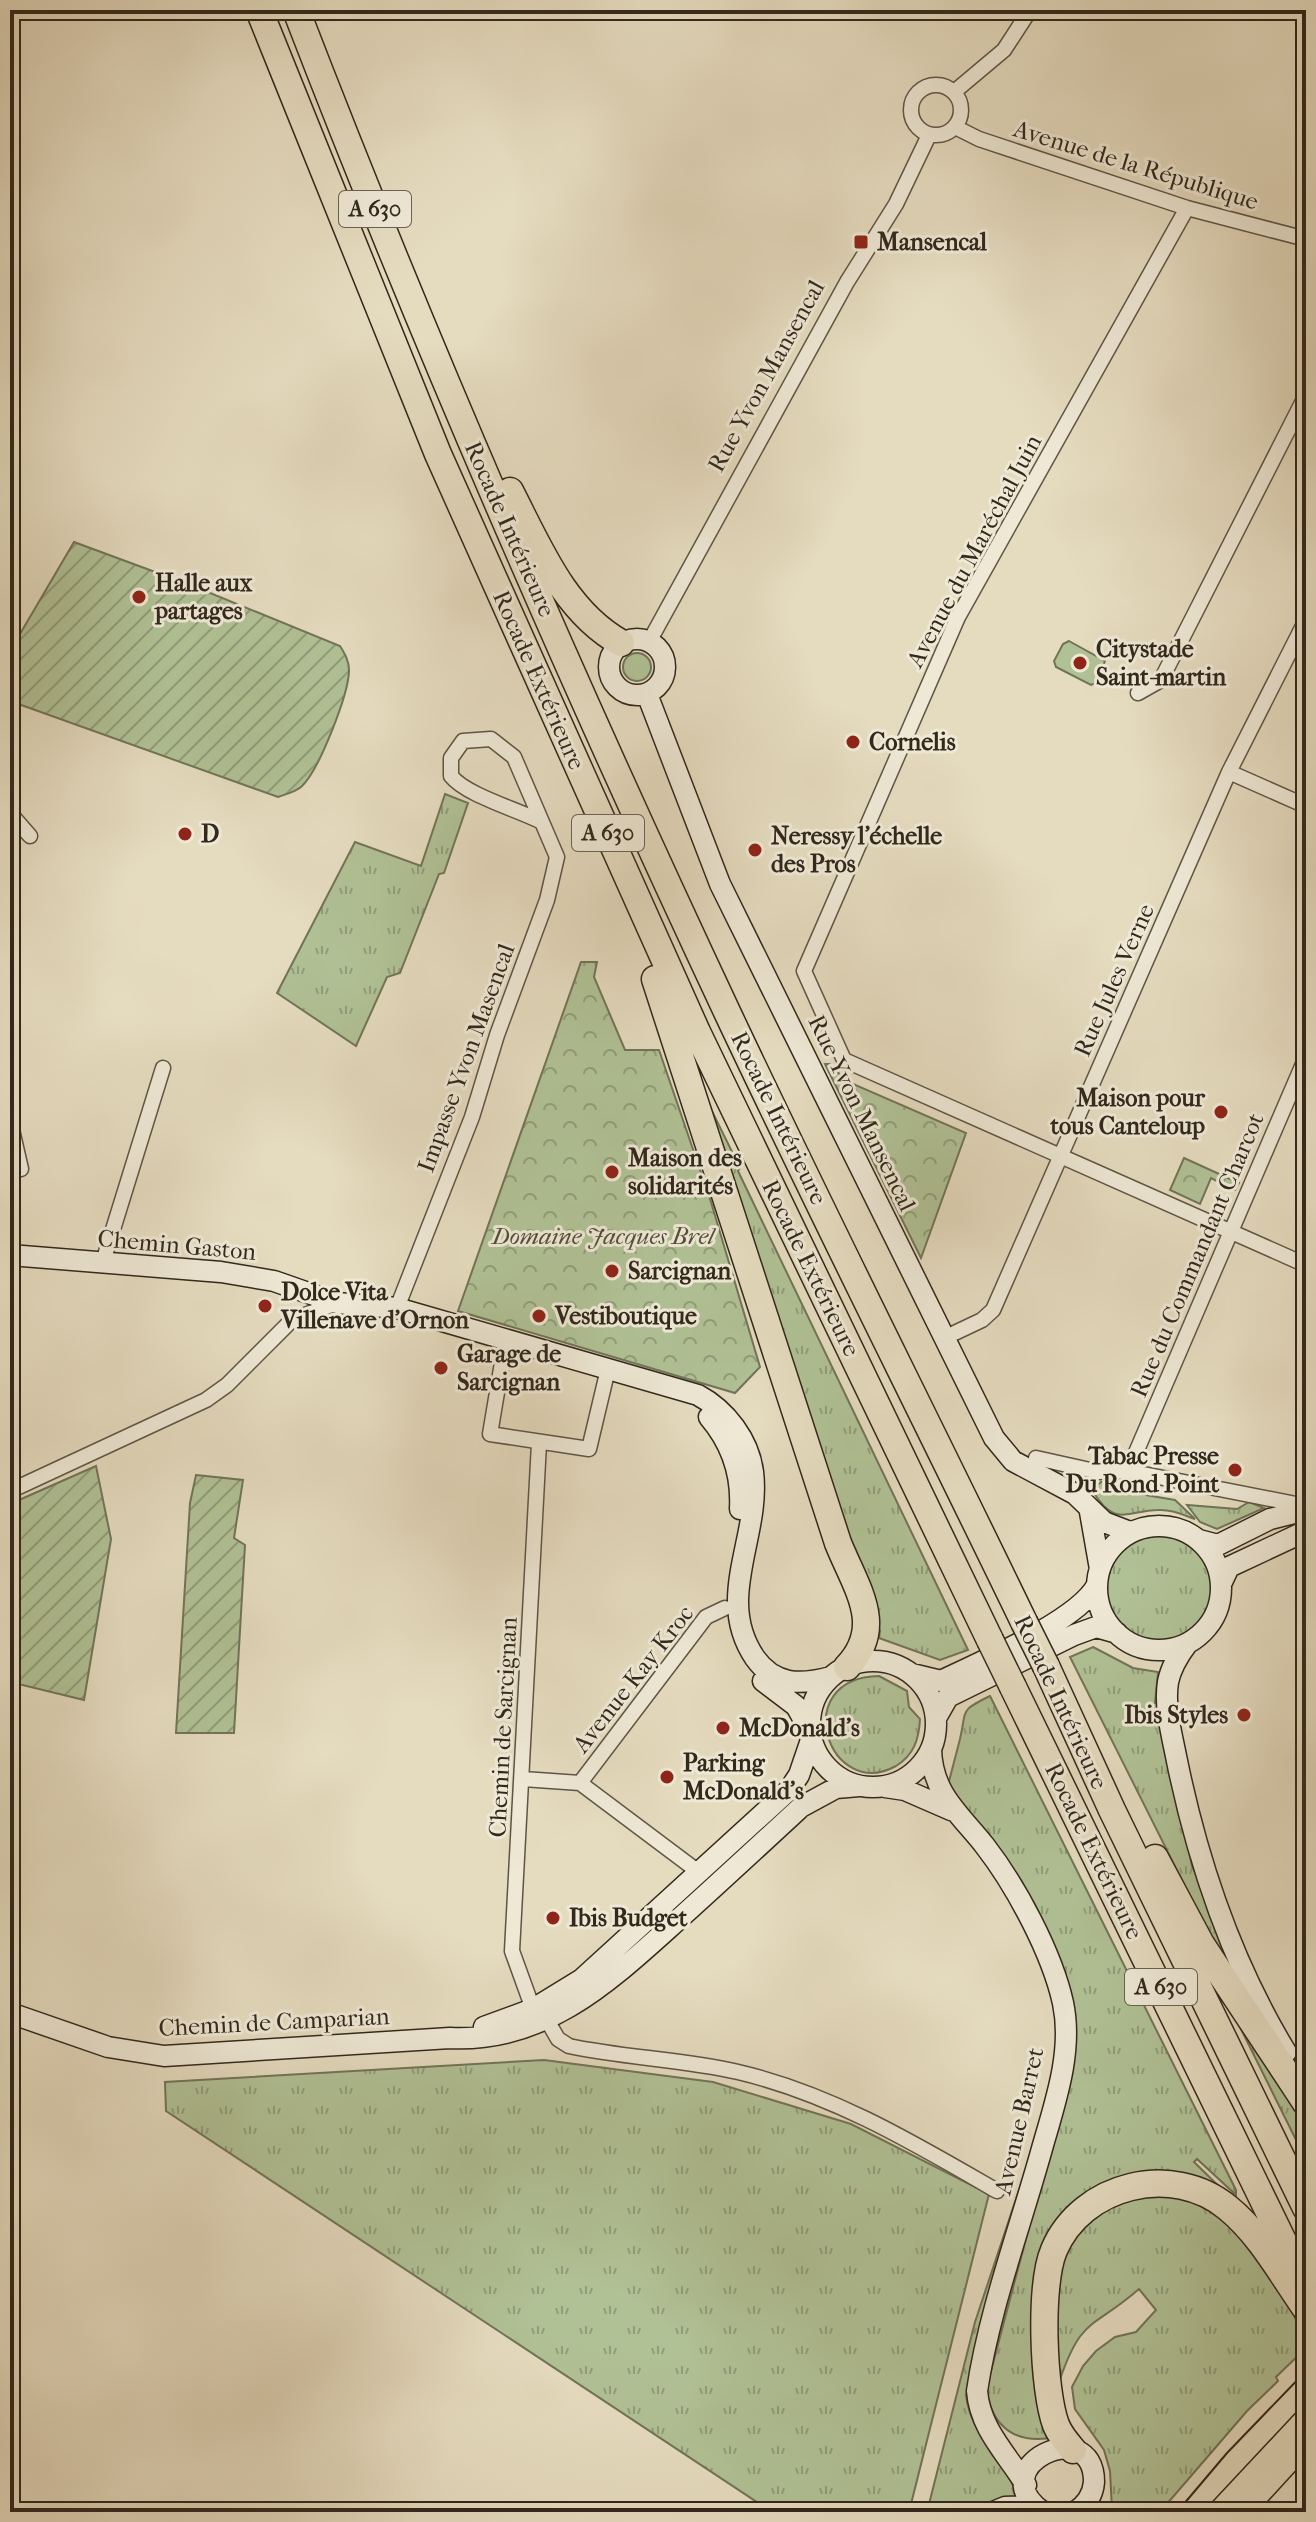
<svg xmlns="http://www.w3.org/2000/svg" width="1316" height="2522" font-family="'IM FELL French Canon',serif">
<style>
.grass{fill:url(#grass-tufts);stroke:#717458;stroke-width:2}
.forest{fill:url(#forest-crowns);stroke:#717458;stroke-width:2}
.garden{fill:url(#garden-furrows);stroke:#717458;stroke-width:2}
.pitch{fill:#b0c195;stroke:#717458;stroke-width:2}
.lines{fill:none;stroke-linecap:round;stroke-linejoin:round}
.street-casing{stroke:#5f5545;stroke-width:17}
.secondary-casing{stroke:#32281c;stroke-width:23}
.primary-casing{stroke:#32281c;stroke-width:25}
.highway-casing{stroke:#32281c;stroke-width:29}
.street{stroke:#eee8d5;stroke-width:14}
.secondary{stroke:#eee8d5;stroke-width:20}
.primary{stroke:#e5dbbf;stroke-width:22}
.highway{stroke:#e5dbbf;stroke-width:26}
.tram{stroke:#32281c;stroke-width:2}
.highway-bridge-casing{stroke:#32281c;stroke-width:29;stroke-linecap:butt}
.highway-bridge{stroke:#e5dbbf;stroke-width:26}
.poi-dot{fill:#8f2418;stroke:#eee8d5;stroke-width:3}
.labels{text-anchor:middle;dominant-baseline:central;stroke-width:6;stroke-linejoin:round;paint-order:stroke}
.shield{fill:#eee8d5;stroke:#6a6254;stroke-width:2}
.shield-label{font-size:22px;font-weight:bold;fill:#32281c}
.street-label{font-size:24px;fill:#32281c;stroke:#eee8d5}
.poi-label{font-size:24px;font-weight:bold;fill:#32281c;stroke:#eee8d5;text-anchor:start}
.park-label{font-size:24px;font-style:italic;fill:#524e3a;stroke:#eee8d5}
</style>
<defs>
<pattern id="grass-tufts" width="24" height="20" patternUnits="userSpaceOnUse" patternTransform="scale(2)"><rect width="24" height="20" fill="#b0c195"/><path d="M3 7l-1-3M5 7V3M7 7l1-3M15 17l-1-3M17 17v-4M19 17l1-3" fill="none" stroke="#909d79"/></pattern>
<pattern id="forest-crowns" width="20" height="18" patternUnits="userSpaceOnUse" patternTransform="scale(2)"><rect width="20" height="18" fill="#b0c195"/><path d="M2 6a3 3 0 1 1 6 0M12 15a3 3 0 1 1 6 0" fill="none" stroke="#909d79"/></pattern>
<pattern id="garden-furrows" width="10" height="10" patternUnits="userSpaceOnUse" patternTransform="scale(2)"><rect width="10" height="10" fill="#b0c195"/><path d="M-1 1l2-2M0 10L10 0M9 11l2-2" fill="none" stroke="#909d79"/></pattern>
</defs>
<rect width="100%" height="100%" fill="#e5dbbf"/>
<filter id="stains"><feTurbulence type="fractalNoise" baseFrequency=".0025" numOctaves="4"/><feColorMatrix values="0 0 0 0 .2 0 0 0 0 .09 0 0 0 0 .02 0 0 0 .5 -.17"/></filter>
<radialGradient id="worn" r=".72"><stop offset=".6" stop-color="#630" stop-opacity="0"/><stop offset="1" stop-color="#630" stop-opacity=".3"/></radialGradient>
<path class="grass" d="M623 667a14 14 0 1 1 28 0a14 14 0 1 1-28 0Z
M445 794 468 803 444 873 439 874 400 973 387 977 356 1046 277 993 355 842 421 866Z
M707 1101 740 1168 738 1171 968 1650 940 1660 879 1638 880 1631 841 1535Z
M1116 1481 1128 1492 1175 1500 1195 1519C1183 1515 1171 1509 1158 1510 1125 1511 1115 1528 1092 1490L1101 1482Z
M1249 1502 1264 1508 1217 1529 1200 1522 1187 1505 1237 1509Z
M1105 1587a54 54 0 1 1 108 0a54 54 0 1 1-108 0Z
M1093 1647 1133 1668 1158 1672 1155 1703 1158 1705 1192 1866 1247 1991 1210 1936 1070 1657Z
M879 1676 907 1691 909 1707 920 1719C919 1739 914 1755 896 1766 829 1803 787 1678 879 1676Z
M990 1696 1236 2190V2195L1197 2159 1194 2162 1231 2198 1176 2174 1056 2232V2437C1017 2445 993 2429 986 2390L1042 2178 1074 2007 947 1789C951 1773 956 1755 960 1739 967 1709 959 1711 990 1696Z
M1230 2007 1306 2118V2160Z
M544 2060 713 2082 851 2124 989 2194 909 2512H772L166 2111 165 2082Z
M1043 2118 966 2395C970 2436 1008 2462 1019 2501L995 2503 977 2512H927L975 2322Z
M1143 2193C1156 2195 1173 2193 1186 2198 1242 2216 1290 2293 1306 2348L1276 2377 1278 2381 1247 2411 1160 2512H1121L1112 2509 1110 2471 1104 2450 1075 2409 1072 2387 1083 2366 1096 2351 1115 2337 1136 2332 1156 2310 1139 2289C1092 2330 1082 2315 1059 2382 1057 2326 1042 2251 1096 2213 1109 2204 1128 2199 1143 2193Z"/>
<path class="forest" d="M581 962H597L594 977 625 1050H659L711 1202 760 1367 735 1393 458 1311Z
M825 1064H830L846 1081 966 1133 921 1258Z
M1184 1158 1239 1183 1235 1190 1211 1178 1200 1204 1170 1190Z"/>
<path class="garden" d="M74 542 193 586 340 646C345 654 349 661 349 670 349 693 319 771 301 787 295 792 286 794 278 797L10 701V651Z
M96 1466 111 1539 84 1700 10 1682V1504Z
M196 1475 243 1480 234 1538 245 1545 234 1733H176L190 1503Z"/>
<path class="pitch" d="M1069 641 1105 661 1096 683 1091 685 1056 667 1054 661 1063 644Z"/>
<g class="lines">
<defs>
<path id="street" d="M911 110a25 25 0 1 1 50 0a25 25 0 1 1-50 0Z
M954 92 1004 50 1030 10
M955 127 979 139 1187 208 1306 239
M1187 208 958 617 804 971 844 1060 1306 1265
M649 642 847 282 896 204 929 135
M1138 693 1161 680 1306 395
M1229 772 1306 806
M10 813 30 836
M10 1121 21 1169
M102 1265 163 1068
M397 1308 472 1117 497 1035 547 900 557 857 514 757 491 739 463 741 451 758V776C466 795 516 809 542 822
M944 1338 982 1320 993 1310 1229 772 1306 620
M506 1339 490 1434 589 1449 608 1369
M539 1443 512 1951 533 2009 547 2020 558 2039 569 2046C624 2058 683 2059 738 2072 832 2094 914 2143 997 2191
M1036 1458 1099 1472 1128 1471 1306 1506
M1128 1471 1306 1057
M10 1491 206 1400 227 1385 292 1320 337 1303
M523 1779 580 1783
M580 1783 706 1617 725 1608
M580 1783 700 1873"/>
<path id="secondary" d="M609 667a28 28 0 1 1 56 0a28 28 0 1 1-56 0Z
M647 694 720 884 994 1438 1013 1461 1075 1494 1104 1522 1130 1532
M10 1255 221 1272 274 1281 337 1303 397 1308 698 1395C726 1410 749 1440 753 1472 761 1537 714 1598 755 1658 775 1686 801 1685 831 1677
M709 1417C732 1444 742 1474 740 1509
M1090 1512 1100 1569
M1097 1588a62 62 0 1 1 124 0a62 62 0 1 1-124 0Z
M1199 1540 1218 1545 1270 1519 1306 1510
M1221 1584 1229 1567 1306 1531
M1187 1644C1178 1656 1171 1667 1168 1682 1164 1708 1172 1735 1177 1761 1198 1863 1232 1963 1286 2052
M810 1724a63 63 0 1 1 126 0a63 63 0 1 1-126 0Z
M912 1674 941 1681C980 1662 1078 1621 1097 1585
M763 1681 796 1706 811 1733
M936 1718 948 1697 1074 1635 1096 1627 1117 1633
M931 1749C932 1794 960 1814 985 1846 1016 1886 1052 1953 1063 2003 1073 2050 1056 2100 1043 2145 1021 2225 989 2310 977 2391 980 2429 1007 2454 1026 2485
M885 1787 905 1790 951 1810
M10 2013 108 2047 164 2056 450 2038C547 2043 612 1979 680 1918 721 1881 761 1844 801 1807L836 1788 859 1786
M484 2027 533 2009 582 1979 789 1790 799 1775 812 1737
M993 2512 1005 2507 1035 2506
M1043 2512C979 2467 1094 2412 1094 2482 1093 2495 1086 2505 1075 2512"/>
<path id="primary" d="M1219 2512 1306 2419
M1242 2512 1306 2442"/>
<path id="highway" d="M259 10 438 454 697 1032 990 1640
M296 10C427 350 573 684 728 1014 824 1218 926 1419 1024 1622
M510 491C539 547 564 611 621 643
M655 979 838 1543C856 1588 886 1626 847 1667
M1046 1666 1112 1810 1306 2208
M1013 1687 1306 2288
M1155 1858 1201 1944 1306 2103
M1073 2450C1066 2442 1060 2435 1056 2425 1043 2390 1039 2285 1054 2250 1082 2184 1173 2162 1228 2208 1260 2234 1282 2275 1306 2309"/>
</defs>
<use href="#street" class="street-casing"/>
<use href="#secondary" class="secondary-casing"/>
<use href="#primary" class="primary-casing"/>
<use href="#highway" class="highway-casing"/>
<use href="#street" class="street"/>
<use href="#secondary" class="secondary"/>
<use href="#primary" class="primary"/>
<use href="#highway" class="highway"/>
<path class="tram" d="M1177 2512 1227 2453 1306 2371"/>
<defs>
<path id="highway-bridge" d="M1024 1622 1046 1666
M990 1640 1013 1687"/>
</defs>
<use href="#highway-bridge" class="highway-bridge-casing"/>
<use href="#highway-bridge" class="highway-bridge"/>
</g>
<g class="poi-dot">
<rect x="853" y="234" width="16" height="16" rx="4"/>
<circle cx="139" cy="597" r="8"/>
<circle cx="1080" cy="663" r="8"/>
<circle cx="853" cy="742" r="8"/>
<circle cx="185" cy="834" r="8"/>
<circle cx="755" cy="850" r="8"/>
<circle cx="1221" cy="1112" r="8"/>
<circle cx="612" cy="1172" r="8"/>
<circle cx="612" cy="1271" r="8"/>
<circle cx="265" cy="1306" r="8"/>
<circle cx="539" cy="1316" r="8"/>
<circle cx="441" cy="1368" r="8"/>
<circle cx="1235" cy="1470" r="8"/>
<circle cx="1244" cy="1715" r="8"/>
<circle cx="723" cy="1728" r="8"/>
<circle cx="667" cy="1777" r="8"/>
<circle cx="553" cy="1918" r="8"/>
</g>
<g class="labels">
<g class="shield">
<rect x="339" y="191" width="72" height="36" rx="6"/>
<rect x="572" y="815" width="72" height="36" rx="6"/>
<rect x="1125" y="1969" width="72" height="36" rx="6"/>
</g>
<g class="shield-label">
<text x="375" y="209">A 630</text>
<text x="608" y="833">A 630</text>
<text x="1161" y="1987">A 630</text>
</g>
<g class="street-label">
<text transform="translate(1136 165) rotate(17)">Avenue de la République</text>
<text transform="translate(766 376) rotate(-61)">Rue Yvon Mansencal</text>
<text transform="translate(510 529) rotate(66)">Rocade Intérieure</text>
<text transform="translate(974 551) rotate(-62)">Avenue du Maréchal Juin</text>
<text transform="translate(539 680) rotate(66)">Rocade Extérieure</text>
<text transform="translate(1114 980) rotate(-66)">Rue Jules Verne</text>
<text transform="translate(466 1058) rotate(-70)">Impasse Yvon Masencal</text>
<text transform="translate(862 1113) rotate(64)">Rue Yvon Mansencal</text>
<text transform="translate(779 1118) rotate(64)">Rocade Intérieure</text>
<text transform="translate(177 1245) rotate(5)">Chemin Gaston</text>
<text transform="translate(1197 1255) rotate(-67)">Rue du Commandant Charcot</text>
<text transform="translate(811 1268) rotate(64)">Rocade Extérieure</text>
<text transform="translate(633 1679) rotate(-52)">Avenue Kay Kroc</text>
<text transform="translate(1061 1702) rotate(65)">Rocade Intérieure</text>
<text transform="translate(503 1727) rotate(-87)">Chemin de Sarcignan</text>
<text transform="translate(1094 1851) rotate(64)">Rocade Extérieure</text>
<text transform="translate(274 2022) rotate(-3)">Chemin de Camparian</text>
<text transform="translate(1019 2121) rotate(-77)">Avenue Barret</text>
</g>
<g class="poi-label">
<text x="877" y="242">Mansencal</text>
<text x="155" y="583">Halle aux<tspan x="155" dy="28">partages</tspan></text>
<text x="1096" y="649">Citystade<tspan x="1096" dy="28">Saint-martin</tspan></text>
<text x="869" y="742">Cornelis</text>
<text x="201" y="834">D</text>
<text x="771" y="836">Neressy l'échelle<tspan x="771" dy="28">des Pros</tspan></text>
<text x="1205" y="1098" text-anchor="end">Maison pour<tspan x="1205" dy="28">tous Canteloup</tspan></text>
<text x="628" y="1158">Maison des<tspan x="628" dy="28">solidarités</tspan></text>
<text x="628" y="1271">Sarcignan</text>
<text x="281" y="1292">Dolce Vita<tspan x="281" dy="28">Villenave d'Ornon</tspan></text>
<text x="555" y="1316">Vestiboutique</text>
<text x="457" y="1354">Garage de<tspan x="457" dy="28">Sarcignan</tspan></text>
<text x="1219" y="1456" text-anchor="end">Tabac Presse<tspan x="1219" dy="28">Du Rond Point</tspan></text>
<text x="1228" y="1715" text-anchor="end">Ibis Styles</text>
<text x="739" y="1728">McDonald's</text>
<text x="683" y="1763">Parking<tspan x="683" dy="28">McDonald's</tspan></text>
<text x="569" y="1918">Ibis Budget</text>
</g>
<g class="park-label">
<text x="603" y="1236">Domaine Jacques Brel</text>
</g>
</g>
<rect width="1316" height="2522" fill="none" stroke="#e5dbbf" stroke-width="40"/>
<rect x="12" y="12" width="1292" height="2498" fill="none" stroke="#32281c" stroke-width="4"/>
<rect x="20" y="20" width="1276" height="2482" fill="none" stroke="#32281c" stroke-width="2"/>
<rect width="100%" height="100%" filter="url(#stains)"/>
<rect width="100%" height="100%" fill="url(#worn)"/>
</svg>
